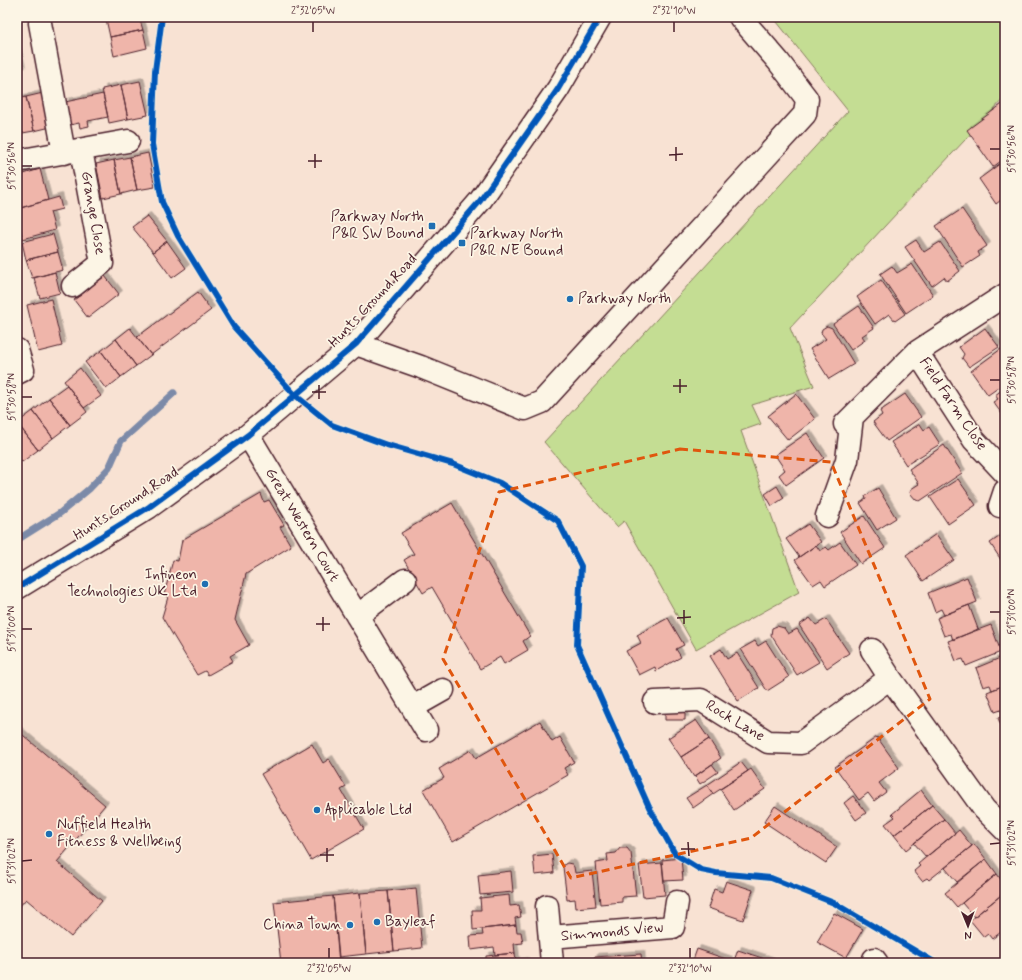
<svg xmlns="http://www.w3.org/2000/svg" width="1022" height="980" font-family="Mynerve,sans-serif">
<style>
.green{fill:#c4dd93;stroke:#877e5f}
.lines{fill:none;stroke-linecap:round;stroke-linejoin:round}
.stream{stroke:#7b8aa8;stroke-width:7}
.building{fill:#efb5aa;stroke:#4a1f2b;filter:url(#shadow)}
.minor-casing{stroke:#4a1f2b;stroke-width:25}
.minor{stroke:#fcf5e5;stroke-width:22}
.cycleway-casing{stroke:#fcf5e5;stroke-width:8}
.cycleway{stroke:#0057b8;stroke-width:6}
.marked{fill:none;stroke:#e0560e;stroke-width:3;stroke-dasharray:8 5;stroke-linejoin:round}
.ticks{fill:none;stroke:#4a1f2b;stroke-width:1.5}
.poi-dot{fill:#1f6fb2;stroke:#fcf5e5;stroke-width:1.5}
.labels{text-anchor:middle;dominant-baseline:central;stroke-width:3.5;stroke-linejoin:round;paint-order:stroke}
.street-label{font-size:15px;fill:#4a1f2b;stroke:#fcf5e5}
.poi-label{font-size:15px;fill:#4a1f2b;stroke:#fcf5e5;text-anchor:start}
.neatline{fill:none;stroke:#4a1f2b;stroke-width:1.5}
.ticks-label{font-size:10px;text-anchor:middle;fill:#4a1f2b}
</style>
<defs>
<filter id="shadow"><feDropShadow dx="3.5" dy="-3.5" stdDeviation="0" flood-color="#0004"/></filter>
</defs>
<rect width="100%" height="100%" fill="#f8e2d3"/>
<filter id="ink" filterUnits="userSpaceOnUse"><feTurbulence type="fractalNoise" baseFrequency=".025" numOctaves="2"/><feDisplacementMap in="SourceGraphic" scale="8" xChannelSelector="R" yChannelSelector="G"/><feConvolveMatrix kernelMatrix="1 2 1 2 8 2 1 2 1" color-interpolation-filters="sRGB"/></filter>
<g filter="url(#ink)">
<path class="green" d="M773 17H1005V97L790 328 814 386 752 405 761 424 741 431 799 592 696 649 624 521 617 527 544 442 848 111Z"/>
<g class="lines">
<path class="stream" d="M17 540 60 513 89 489 109 468 121 441 174 393"/>
</g>
<path class="building" d="M115 17H139L143 30 110 37 106 19Z
M143 30 147 48 114 56 110 37Z
M17 50 22 71 17 72Z
M140 81 148 115 128 119 121 85Z
M121 85 128 119 109 123 102 89Z
M43 93 51 127 34 131 26 97Z
M103 94 108 117 88 121 89 126 80 128 79 123 70 125 65 102Z
M26 97 34 131 17 134V99Z
M1005 102V158L993 167 967 130Z
M148 153 155 187 137 190 130 157Z
M130 157 137 190 121 194 114 160Z
M114 160 121 194 103 198 96 164Z
M1005 160V197L996 204 979 179Z
M40 169 48 200 17 209V176Z
M59 197 62 209 50 212 55 230 23 239 20 228 17 229V209Z
M962 209 987 246 978 252 980 256 963 267 936 226Z
M147 216 167 241 153 252 132 227Z
M53 234 58 252 26 260 22 242Z
M916 240 924 252 940 242 960 271 947 281 944 277 932 286 905 247Z
M167 241 186 268 172 278 153 252Z
M58 252 63 270 32 278 26 260Z
M912 264 933 295 906 313 880 274 892 266 897 273Z
M55 272 60 293 40 298 34 278Z
M105 276 119 294 88 318 74 300 91 287 87 283 93 278 97 282Z
M881 280 905 314 895 321 889 314 875 324 857 297Z
M198 292 211 310 151 355 137 337Z
M51 299 62 346 38 352 27 305Z
M859 306 874 328 862 336 865 340 851 350 833 324Z
M827 326 832 328 854 364 829 379 810 349 826 339 821 333 822 329Z
M130 328 151 355 136 366 116 339Z
M985 328 999 347 969 367 962 358 964 354 959 347Z
M116 339 136 366 121 377 101 351Z
M1001 349 1005 355V383L988 395 971 371Z
M101 351 121 377 106 389 85 362Z
M80 368 101 396 84 408 64 381Z
M67 385 87 412 70 425 49 398Z
M1005 388V418L993 402 998 399 995 395Z
M796 394 815 419 788 440 768 416Z
M905 394 921 417 887 441 873 422 882 415 880 411Z
M49 398 70 425 53 438 33 411Z
M33 411 53 438 38 450 17 423Z
M17 423 38 450 22 462 17 455Z
M920 424 924 430 929 427 940 444 906 465 891 442Z
M807 433 824 458 786 485 779 475 785 470 775 455Z
M944 445 962 473 920 501 916 500 910 493 911 489 919 484 909 469Z
M958 479 976 505 948 524 930 497Z
M777 486 784 498 772 506 765 494Z
M878 488 896 518 877 530 860 503 866 499 865 496Z
M261 494 264 502 269 500 284 525 280 527 291 546 246 574 235 620 249 645 230 656 233 661 208 675 205 671 197 675 162 617 168 597 164 595 173 560 178 561 182 540Z
M452 503 530 636 523 641 528 650 504 664 500 657 480 669 432 587 423 593 404 560 414 554 401 533Z
M864 516 885 548 861 564 840 532Z
M808 524 821 542 799 557 786 539Z
M1005 533V566L990 543Z
M936 534 954 560 923 581 906 555Z
M840 542 856 565 825 586 821 580 813 585 795 560 816 545 820 551 826 547 829 550Z
M967 577 977 602 944 615 941 609 935 612 928 593Z
M969 605 978 629 953 640 951 634 944 636 937 618Z
M668 618 684 645 676 649 681 657 656 671 655 667 639 675 626 651 641 643 637 635Z
M810 618 816 625 826 619 849 653 827 668 799 625Z
M991 625 1001 652 966 666 963 659 956 661 948 641Z
M777 626 784 628 788 634 797 629 819 662 797 675 771 635 772 628Z
M755 641 758 646 766 641 789 677 767 691 741 649Z
M721 649 727 659 737 653 759 688 738 701 710 656Z
M1005 656V685L992 690 990 685 983 687 976 668Z
M1005 685V715L1003 716 1001 710 995 712 987 692Z
M665 709H685V720H665Z
M1005 715V736L998 718Z
M696 720 709 739 681 757 668 738Z
M540 721 552 742 560 737 574 762 564 768 568 775 453 842 423 790 444 778 439 769 471 750 476 758Z
M17 730 105 805 57 862 102 901 71 937 26 899 17 909Z
M877 737 899 768 879 783 886 792 874 801 868 793 859 800 835 767Z
M709 739 721 758 694 777 681 757Z
M312 744 323 763 329 759 346 787 341 790 364 829 311 860 261 774Z
M741 762 748 771 713 794 707 785Z
M712 764 718 772 700 784 695 776Z
M751 769 765 789 734 810 720 789Z
M707 785 713 794 693 808 686 798Z
M921 790 932 805 894 835 885 824 895 817 892 814Z
M853 796 866 813 856 820 844 803Z
M932 805 944 819 906 850 894 835Z
M775 806 837 847 826 863 764 822Z
M944 819 955 833 926 857 914 843Z
M959 830 972 846 929 880 927 878 922 881 914 871 920 866 918 864Z
M974 844 986 859 957 882 945 868Z
M620 848H627L631 853 636 896 622 897V902L600 904 596 863 608 861 607 854 616 853Z
M552 854 554 873 535 875 533 856Z
M681 858 683 880 664 881 662 860Z
M986 859 997 874 957 907 945 893Z
M567 863 572 864 574 867 575 873 592 871 596 906 576 908 575 899 567 900 563 867 565 864Z
M662 863 665 895 643 897 639 865Z
M511 871 513 892 480 895 478 875Z
M997 874 1005 885V892L974 917 962 903Z
M726 881 753 890 743 920 708 908 714 889 722 892Z
M416 888 422 948 394 951 388 891Z
M388 891 394 951 366 954 360 893Z
M1005 892V929L992 939 988 934 984 937 970 920Z
M360 893 366 954 339 957 333 896Z
M509 895 510 906 519 905 521 917 515 918 516 925 473 930 472 910H481L480 898Z
M333 896 339 963H281L274 902Z
M834 913 863 929 846 958 817 942Z
M516 925 517 932H521L523 943 514 944 515 953 495 955 494 947 471 950 470 936 483 935 482 929Z
M697 949 729 960 728 963H692Z
M738 950 771 961V963H733Z
M515 953 516 962 525 961V963H486V956Z
M641 954 642 963H594V957Z"/>
<g class="lines">
<defs>
<path id="minor" d="M40 23 64 153
M17 161 128 141
M73 286 102 263 81 150
M356 344 421 367 525 409 542 402 805 114 807 99 778 61 740 17
M17 350 23 370 17 373
M917 352 974 440 1005 473
M845 424 917 352 1005 295
M248 435 426 730
M1000 506 1005 491
M827 516 847 460 852 417
M17 588 149 507 248 435 356 344 480 201 558 89 600 17
M357 616 405 580
M872 650 890 678 984 809 1005 830
M655 702 701 700 768 742 801 743 890 678
M413 707 443 690
M547 906 552 963
M550 937 673 927 677 902
M874 959 877 963"/>
</defs>
<use href="#minor" class="minor-casing"/>
<use href="#minor" class="minor"/>
<defs>
<path id="cycleway" d="M162 17 155 71 152 144 162 202 178 236 234 327 295 395 332 425 387 445 453 464 500 483 558 521 581 566 577 645 649 807 675 854 701 870 716 873 771 878 834 903 936 963
M17 588 149 507 248 435 356 344 480 201 558 89 600 17"/>
</defs>
<use href="#cycleway" class="cycleway-casing"/>
<use href="#cycleway" class="cycleway"/>
</g>
</g>
<path class="marked" d="M680 449 831 462 930 699 751 838 571 878 443 659 499 492Z"/>
<path class="ticks" d="M313 22V32M674 22V32M676 147V161M990 149H1000M315 154V168M669 155 683 154M308 161H322M22 166H32M680 379V393M990 380H1000M319 385V399M673 386H687M312 392H326M22 397H32M684 610V624M990 612H1000M323 617V631M677 618 691 617M316 624H330M22 629H32M688 842 689 856M990 844 1000 843M327 848V862M681 849H695M320 855H334M22 861 32 860M329 948V958M690 948V958"/>
<g class="poi-dot">
<rect x="428" y="222" width="8" height="8" rx="2"/>
<rect x="458" y="239" width="8" height="8" rx="2"/>
<circle cx="570" cy="299" r="4"/>
<circle cx="205" cy="584" r="4"/>
<circle cx="317" cy="810" r="4"/>
<circle cx="49" cy="834" r="4"/>
<circle cx="377" cy="922" r="4"/>
<circle cx="350" cy="925" r="4"/>
</g>
<g class="labels">
<g class="street-label">
<text transform="translate(93 213) rotate(80)">Grange Close</text>
<text transform="translate(373 301) rotate(-47)">Hunts Ground Road</text>
<text transform="translate(953 404) rotate(56)">Field Farm Close</text>
<text transform="translate(126 504) rotate(-33)">Hunts Ground Road</text>
<text transform="translate(302 525) rotate(59)">Great Western Court</text>
<text transform="translate(735 721) rotate(31)">Rock Lane</text>
<text transform="translate(612 932) rotate(-5)">Simmonds View</text>
</g>
<g class="poi-label">
<text x="424" y="217" text-anchor="end">Parkway North<tspan x="424" dy="17">P&amp;R SW Bound</tspan></text>
<text x="470" y="234">Parkway North<tspan x="470" dy="17">P&amp;R NE Bound</tspan></text>
<text x="578" y="299">Parkway North</text>
<text x="197" y="575" text-anchor="end">Infineon<tspan x="197" dy="17">Technologies UK Ltd</tspan></text>
<text x="325" y="810">Applicable Ltd</text>
<text x="57" y="825">Nuffield Health<tspan x="57" dy="17">Fitness &amp; Wellbeing</tspan></text>
<text x="385" y="922">Bayleaf</text>
<text x="342" y="925" text-anchor="end">China Town</text>
</g>
</g>
<rect width="1022" height="980" fill="none" stroke="#fcf5e5" stroke-width="44"/>
<g transform="translate(968 926) rotate(179)" stroke="#fcf5e5" stroke-width="3" paint-order="stroke">
<path d="M0-3L7 15L0 10L-7 15Z" fill="#4a1f2b"/>
<text y="-6" font-size="11" font-weight="bold" text-anchor="middle" fill="#4a1f2b">N</text>
</g>
<rect x="22" y="22" width="978" height="936" class="neatline"/>
<g class="ticks-label">
<text x="313" y="14">2°32'05"W</text>
<text x="674" y="14">2°32'10"W</text>
<text transform="translate(1011 149) rotate(-90)" y="4">51°30'56"N</text>
<text transform="translate(11 166) rotate(-90)" y="4">51°30'56"N</text>
<text transform="translate(1011 380) rotate(-90)" y="4">51°30'58"N</text>
<text transform="translate(11 397) rotate(-90)" y="4">51°30'58"N</text>
<text transform="translate(1011 612) rotate(-90)" y="4">51°31'00"N</text>
<text transform="translate(11 629) rotate(-90)" y="4">51°31'00"N</text>
<text transform="translate(1011 843) rotate(-90)" y="4">51°31'02"N</text>
<text transform="translate(11 861) rotate(-90)" y="4">51°31'02"N</text>
<text x="329" y="972">2°32'05"W</text>
<text x="690" y="972">2°32'10"W</text>
</g>
</svg>
